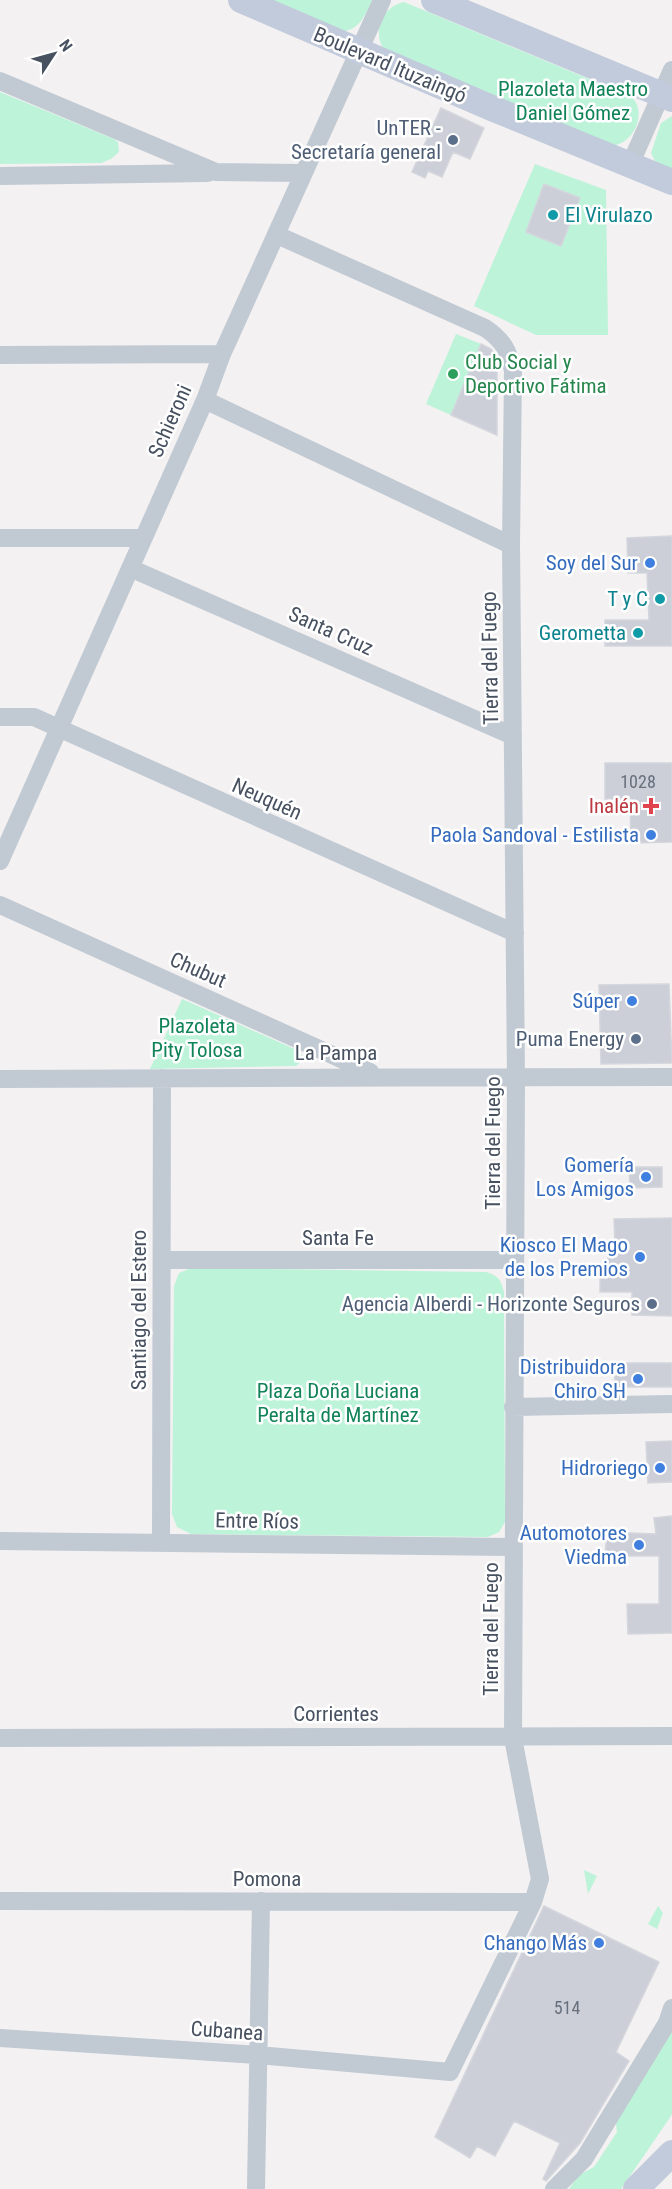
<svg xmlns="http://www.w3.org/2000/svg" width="672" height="2189" font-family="'Roboto Condensed',sans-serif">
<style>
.green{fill:#bdf3d9}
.building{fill:#cccfd7;stroke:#d4d6dd;stroke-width:1.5}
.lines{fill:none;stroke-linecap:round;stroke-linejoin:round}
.street{stroke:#c1c9d3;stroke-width:18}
.secondary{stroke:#c2cbdb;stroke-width:26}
.service-dot{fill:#5c6f8a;stroke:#fff;stroke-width:2}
.culture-dot{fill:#0f9aa8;stroke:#fff;stroke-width:2}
.leisure-dot{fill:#2e9e5b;stroke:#fff;stroke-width:2}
.shop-dot{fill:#3f7fe0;stroke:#fff;stroke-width:2}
.health-dot{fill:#e0444e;stroke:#fff;stroke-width:2}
.labels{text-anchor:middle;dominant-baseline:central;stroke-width:5;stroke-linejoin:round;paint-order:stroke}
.number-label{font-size:18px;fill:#68707e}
.street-label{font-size:21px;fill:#475160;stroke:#fff}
.park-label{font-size:21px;fill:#108358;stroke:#fff}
.service-label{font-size:21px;fill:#4e5e75;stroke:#fff;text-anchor:end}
.culture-label{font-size:21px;fill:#0d838f;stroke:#fff;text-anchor:end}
.leisure-label{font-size:21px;fill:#27864d;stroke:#fff;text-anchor:start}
.shop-label{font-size:21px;fill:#366cbe;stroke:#fff;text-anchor:end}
.health-label{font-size:21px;fill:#be3a42;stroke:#fff;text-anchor:end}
</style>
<rect width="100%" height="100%" fill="#f3f1f1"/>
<path class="green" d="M268 0H372V1C364 17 360 29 341 32Z
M404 2 632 97C648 114 633 146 609 146L384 50C372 31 382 7 404 2Z
M0 92 114 139 118 142 119 152 111 159 101 163 0 164Z
M672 116V170L656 163 651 153 661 123Z
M535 164 606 190 608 335H536L474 306Z
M456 334 481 344 451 415 426 404Z
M182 999 299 1051 304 1059 296 1066 150 1069Z
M191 1268 486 1272C499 1276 501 1280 504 1292L505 1522 499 1532 488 1537 191 1534 177 1527 172 1514 174 1286 179 1273Z
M584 1870 597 1876 588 1894Z
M658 1906 663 1913 657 1929 648 1924Z
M672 2025V2114L669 2119 621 2189H569L579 2175 594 2167 617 2132 615 2117Z"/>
<path class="building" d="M441 108 484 128 470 159 453 152 442 177 428 171 425 178 412 172Z
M544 184 580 198 561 246 526 232Z
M481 344 491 349 497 357V435L451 415Z
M672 536V646H605V620H649L647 573H628L627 538Z
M605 763H672V842L631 843 630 799H605Z
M669 984 672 1063 601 1064 599 985Z
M629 1167H662V1187L630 1188Z
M672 1218V1316L632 1315V1292H600V1269L608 1270V1244H615L614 1219Z
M614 1363H672V1387H615Z
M672 1441V1482L648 1483 646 1442Z
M672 1516V1633L628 1634 627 1604H659V1556H605L607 1532 656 1534 654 1518Z
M544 1906 659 1962 616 2052 629 2061 580 2143 546 2181 543 2179 560 2143 514 2121 495 2156 477 2146 470 2158 435 2137Z"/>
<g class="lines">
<path class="street" d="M0 81 216 172 303 173
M630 165 672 70
M0 176 208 173
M0 355 222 354
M205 400 511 545
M0 538H143
M130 568 513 736
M0 717H34L515 933
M0 861 205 400 222 354 382 0
M0 905 370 1072
M0 1079C224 1077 448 1078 672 1077
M162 1260H514
M513 1407 672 1404
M0 1541 513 1547
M161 1542 162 1078
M0 1738 672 1736
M0 1901 533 1902
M0 2038 258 2055 450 2072 533 1902 540 1879 513 1738 516 1079 511 545 513 371C509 351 503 340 485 328L277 235
M256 2189 261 1901
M554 2189 584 2159 667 2023 672 2008"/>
<path class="secondary" d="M241 0 494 109 672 182
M434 0 672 99
M636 2189 672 2153"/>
</g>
<g class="service-dot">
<circle cx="453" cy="140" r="6"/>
<circle cx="636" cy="1039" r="6"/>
<circle cx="652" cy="1304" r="6"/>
</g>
<g class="culture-dot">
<circle cx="553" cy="215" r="6"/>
<circle cx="660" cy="599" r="6"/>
<circle cx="638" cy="633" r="6"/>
</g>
<circle class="leisure-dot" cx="453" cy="374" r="6"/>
<g class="shop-dot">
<circle cx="650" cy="563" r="6"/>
<circle cx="651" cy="835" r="6"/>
<circle cx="632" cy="1001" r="6"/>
<circle cx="646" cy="1177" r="6"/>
<circle cx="640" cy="1257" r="6"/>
<circle cx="638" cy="1379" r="6"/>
<circle cx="660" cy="1468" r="6"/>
<circle cx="639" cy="1545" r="6"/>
<circle cx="599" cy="1943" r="6"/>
</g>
<path class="health-dot" d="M648 797h6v6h6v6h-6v6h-6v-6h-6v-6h6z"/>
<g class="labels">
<g class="number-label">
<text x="638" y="781">1028</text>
<text x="567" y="2007">514</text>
</g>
<g class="street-label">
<text transform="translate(390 65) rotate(23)">Boulevard Ituzaingó</text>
<text transform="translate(170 421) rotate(-66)">Schieroni</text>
<text transform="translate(331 631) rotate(24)">Santa Cruz</text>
<text transform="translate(490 658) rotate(-91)">Tierra del Fuego</text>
<text transform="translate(267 799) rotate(24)">Neuquén</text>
<text transform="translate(198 970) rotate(24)">Chubut</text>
<text x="336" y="1053">La Pampa</text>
<text transform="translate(493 1143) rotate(-90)">Tierra del Fuego</text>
<text x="338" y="1238">Santa Fe</text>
<text transform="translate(139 1310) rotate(-90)">Santiago del Estero</text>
<text transform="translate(257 1521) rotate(1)">Entre Ríos</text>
<text transform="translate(491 1629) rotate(-90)">Tierra del Fuego</text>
<text x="336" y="1714">Corrientes</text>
<text x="267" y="1879">Pomona</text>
<text transform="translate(227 2031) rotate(4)">Cubanea</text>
</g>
<g class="park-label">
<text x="573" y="89">Plazoleta Maestro<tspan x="573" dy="24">Daniel Gómez</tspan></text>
<text x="197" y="1026">Plazoleta<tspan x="197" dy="24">Pity Tolosa</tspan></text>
<text x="338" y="1391">Plaza Doña Luciana<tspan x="338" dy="24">Peralta de Martínez</tspan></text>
</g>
<g class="service-label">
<text x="441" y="128">UnTER -<tspan x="441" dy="24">Secretaría general</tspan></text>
<text x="624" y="1039">Puma Energy</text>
<text x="640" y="1304">Agencia Alberdi - Horizonte Seguros</text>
</g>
<g class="culture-label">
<text x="565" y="215" text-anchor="start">El Virulazo</text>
<text x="648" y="599">T y C</text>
<text x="626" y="633">Gerometta</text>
</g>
<g class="leisure-label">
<text x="465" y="362">Club Social y<tspan x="465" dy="24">Deportivo Fátima</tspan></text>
</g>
<g class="shop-label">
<text x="638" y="563">Soy del Sur</text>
<text x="639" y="835">Paola Sandoval - Estilista</text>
<text x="620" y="1001">Súper</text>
<text x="634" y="1165">Gomería<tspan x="634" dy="24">Los Amigos</tspan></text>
<text x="628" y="1245">Kiosco El Mago<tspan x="628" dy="24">de los Premios</tspan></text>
<text x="626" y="1367">Distribuidora<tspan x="626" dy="24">Chiro SH</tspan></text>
<text x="648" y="1468">Hidroriego</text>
<text x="627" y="1533">Automotores<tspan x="627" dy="24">Viedma</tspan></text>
<text x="587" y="1943">Chango Más</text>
</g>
<g class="health-label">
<text x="639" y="806">Inalén</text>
</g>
</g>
<g transform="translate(54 54) rotate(54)" stroke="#ffffff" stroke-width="4.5" paint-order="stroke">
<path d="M0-4.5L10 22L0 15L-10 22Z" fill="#475160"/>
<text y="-9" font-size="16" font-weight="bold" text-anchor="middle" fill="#475160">N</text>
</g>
</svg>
